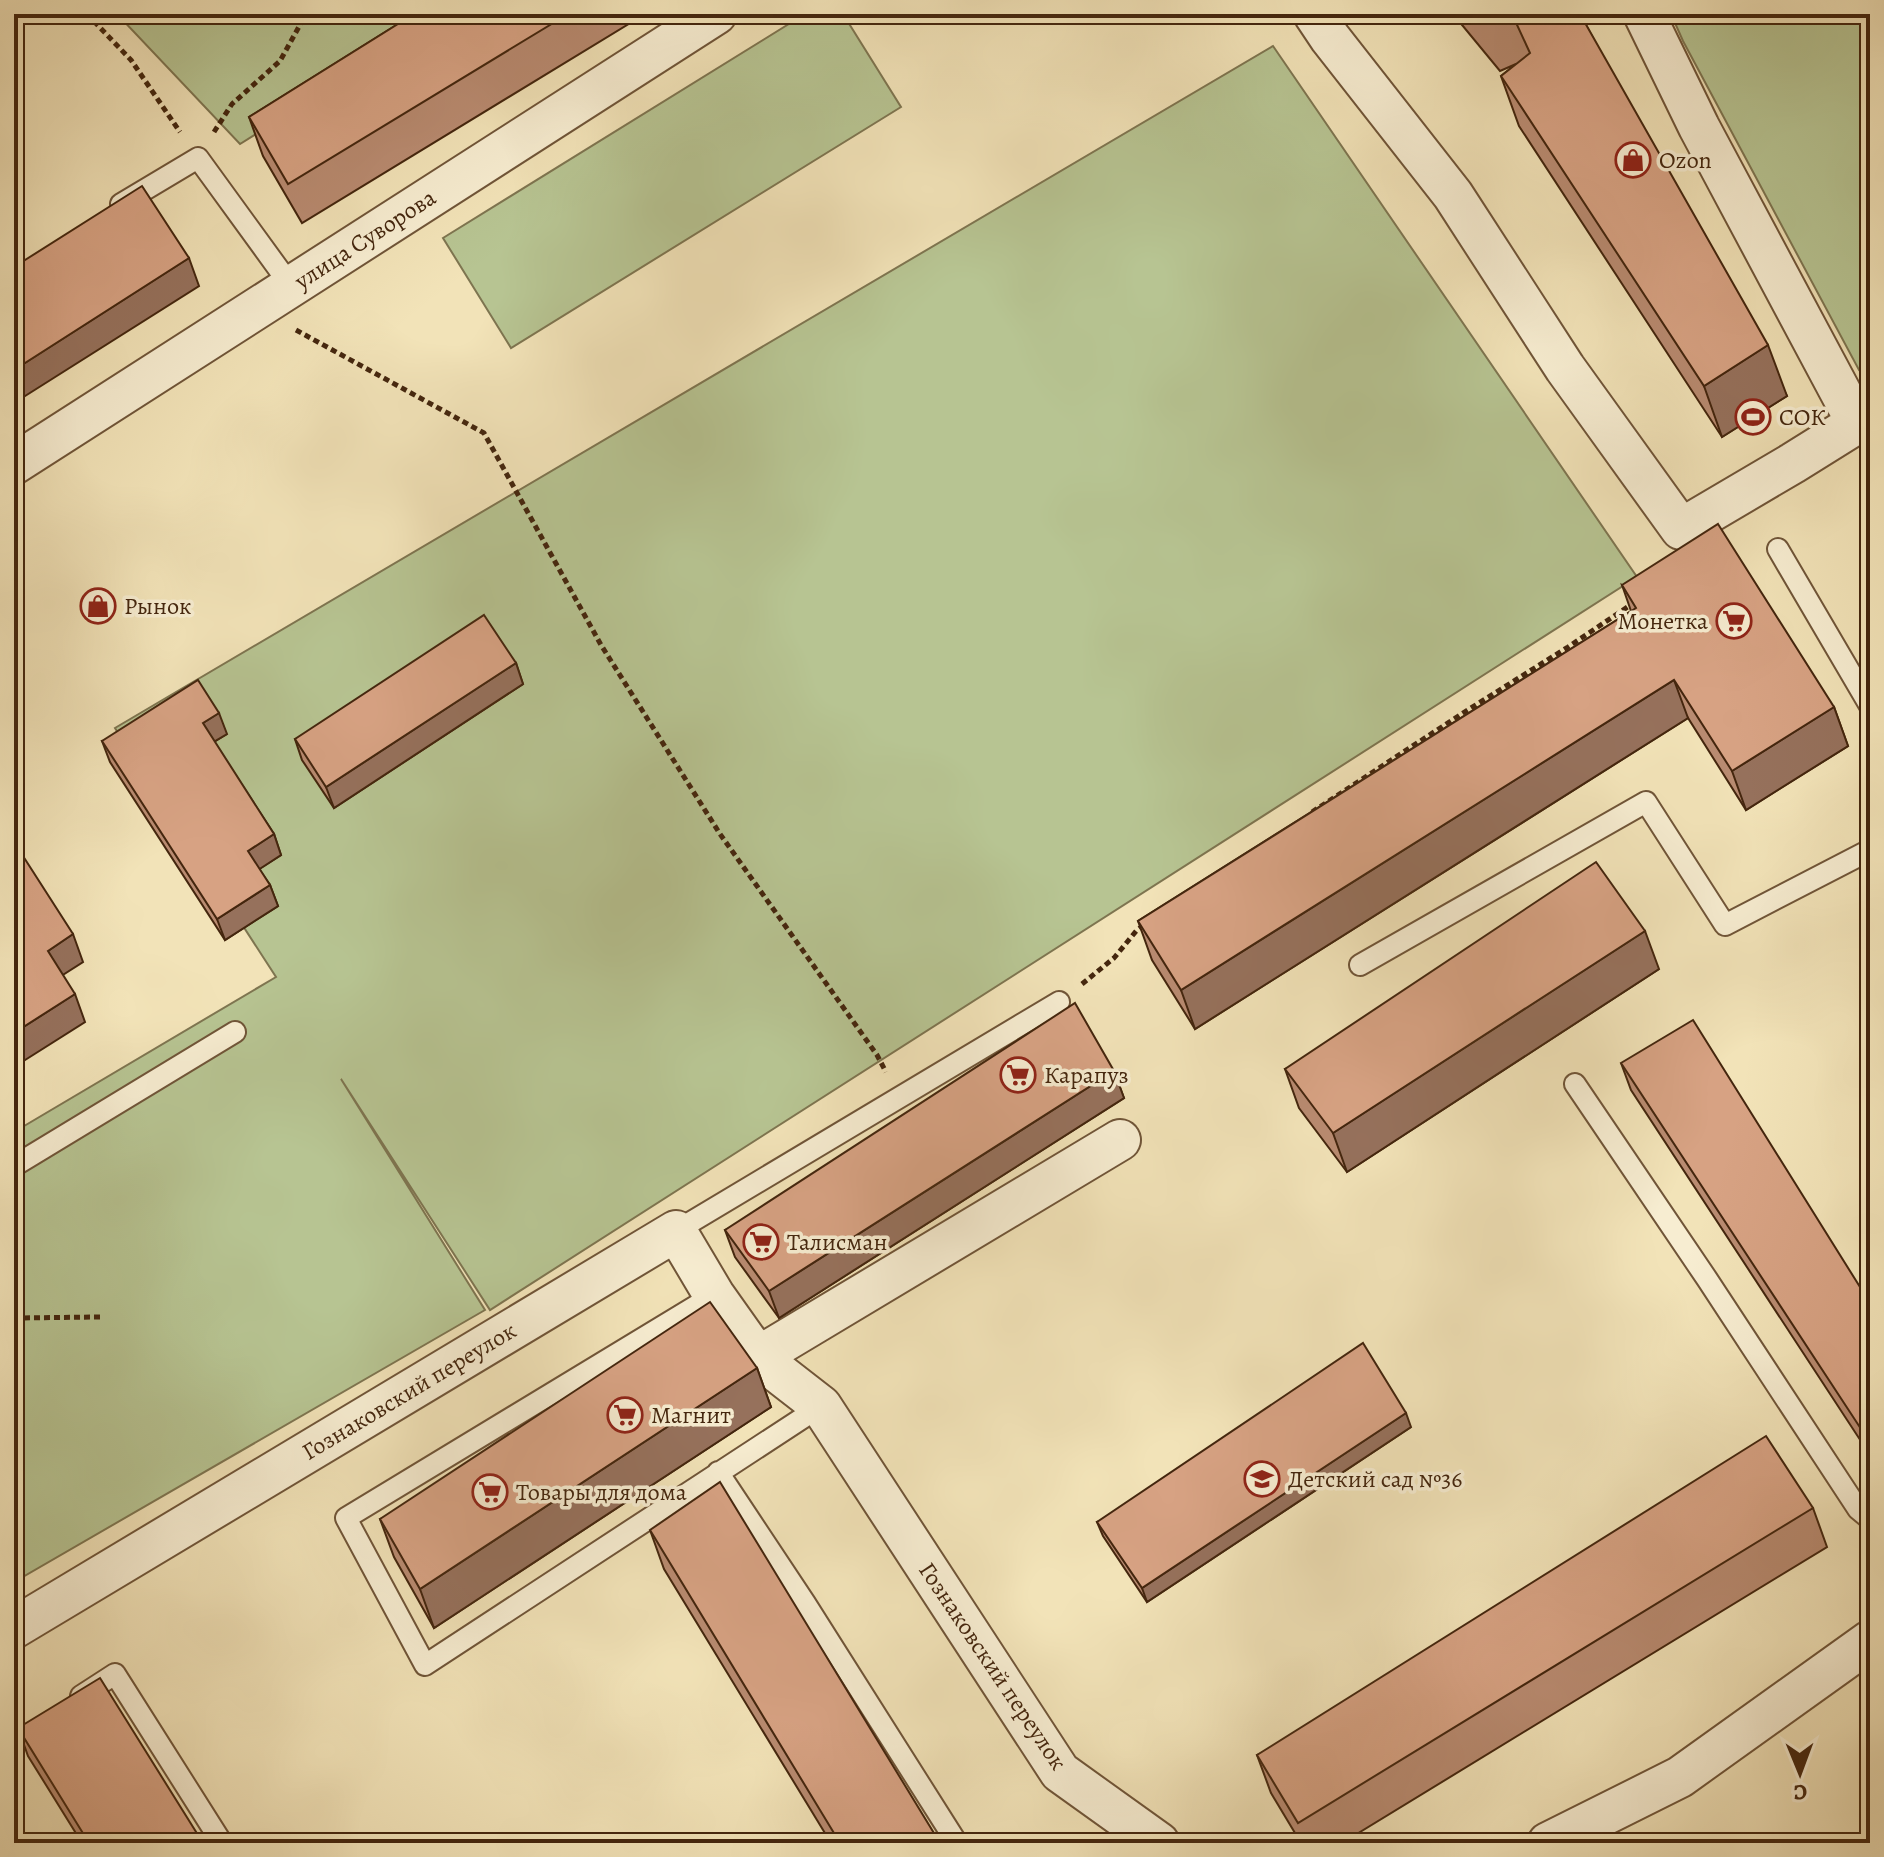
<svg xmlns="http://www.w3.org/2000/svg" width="1884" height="1857" font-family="Alegreya,serif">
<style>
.green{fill:#b7c492;stroke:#7e7550;stroke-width:2}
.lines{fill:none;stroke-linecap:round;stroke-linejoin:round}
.service-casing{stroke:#705538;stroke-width:24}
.minor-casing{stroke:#705538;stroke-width:44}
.path{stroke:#44260e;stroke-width:5;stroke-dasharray:6 4;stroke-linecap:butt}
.service{stroke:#f7edd1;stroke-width:20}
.minor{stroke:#f7edd1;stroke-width:40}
.wall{fill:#b98b71;stroke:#44260e;stroke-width:2}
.shaded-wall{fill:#96715c;stroke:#44260e;stroke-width:2}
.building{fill:#d7a283;stroke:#44260e;stroke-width:2}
.labels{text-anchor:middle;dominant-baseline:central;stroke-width:7;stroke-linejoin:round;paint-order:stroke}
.poi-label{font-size:24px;fill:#44260e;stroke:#f7edd1;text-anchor:start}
.street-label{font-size:24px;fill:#44260e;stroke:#f7edd1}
</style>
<rect width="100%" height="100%" fill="#f2e3b8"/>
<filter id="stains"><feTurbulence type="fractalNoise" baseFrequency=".0025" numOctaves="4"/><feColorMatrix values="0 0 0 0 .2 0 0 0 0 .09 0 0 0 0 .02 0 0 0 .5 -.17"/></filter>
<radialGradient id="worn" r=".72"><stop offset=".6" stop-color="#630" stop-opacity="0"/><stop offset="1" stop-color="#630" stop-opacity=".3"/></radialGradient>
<path class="green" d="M117 14H448L240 144Z
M805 14H843L901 107 511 348 443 238Z
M1671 14H1870V364L1859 370 1683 41Z
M1273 46 1637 577 490 1310 341 1079 485 1310 14 1582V1132L276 977 115 728Z"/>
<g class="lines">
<defs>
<path id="service" d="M121 204 198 158 291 286
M1778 549 1870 706
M1360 965 1646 802 1725 925 1870 850
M1575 1084 1707 1279 1858 1509 1870 1519
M14 1166 235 1032
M676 1231 1059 1002
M714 1295 346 1518 425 1665 821 1406
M718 1472 805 1603 957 1843
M81 1696 115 1674 222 1843"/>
<path id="minor" d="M1314 14 1330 38 1453 195 1565 368 1681 529 1793 463 1870 415
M1644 14 1699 127 1857 423
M14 464 716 14
M758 1357 1120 1140
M14 1628 676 1231 714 1295 758 1357 821 1406 1060 1772 1159 1843
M1548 1843 1680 1777 1870 1641"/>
</defs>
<use href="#service" class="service-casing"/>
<use href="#minor" class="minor-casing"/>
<path class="path" d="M87 14 131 60 180 132
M214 132 232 104 280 61 306 14
M296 330 484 433 601 645 720 834 877 1055 886 1072
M1312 812 1463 713 1568 647 1632 604
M1082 984 1114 958 1137 930 1144 925
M14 1318 100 1317"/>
<use href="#service" class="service"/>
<use href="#minor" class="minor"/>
</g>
<path class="wall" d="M414 14H645L302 223 263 156 249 117Z
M1373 14H1580L1787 396 1722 437 1519 126 1501 76 1516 64 1500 71 1458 20Z
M1622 585 1834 707 1848 746 1746 810 1688 718 1195 1029 1152 960 1138 921 1631 611Z
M516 663 523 684 334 808 302 760 295 739Z
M227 734 214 742 274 834 281 855 259 869 270 885 278 906 225 940 110 762 102 741Z
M1659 969 1347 1172 1299 1108 1285 1069Z
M1621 1063 1870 1303V1455L1631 1090Z
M1114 1071 1124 1098 779 1318 735 1257 725 1230Z
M757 1368 771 1407 434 1628 394 1557 380 1519Z
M1411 1427 1147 1602 1103 1536 1097 1522Z
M1813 1508 1827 1547 1342 1843H1301L1271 1793 1257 1755Z
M650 1530 940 1843H831L664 1569Z
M18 1728 203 1843H82L28 1756Z"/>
<path class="shaded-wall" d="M189 258 199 286 14 403V370Z
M1768 345 1787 396 1722 437 1704 386Z
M516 663 523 684 334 808 326 787Z
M1674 680 1688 718 1195 1029 1181 990Z
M1834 707 1848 746 1746 810 1732 771Z
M219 713 227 734 210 744 203 723Z
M274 834 281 855 255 872 248 851Z
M270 885 278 906 225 940 217 919Z
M1645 931 1659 969 1347 1172 1333 1133Z
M73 934 83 962 58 978 48 951Z
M75 994 85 1022 14 1067V1033Z
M1114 1071 1124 1098 779 1318 769 1291Z
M757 1368 771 1407 434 1628 420 1589Z
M1406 1413 1411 1427 1147 1602 1142 1588Z"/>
<path class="building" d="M414 14H568L288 184 249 117Z
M1477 14H1496L1482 20Z
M1512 14H1580L1768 345 1704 386 1501 76 1530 53Z
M142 186 189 258 14 370V267Z
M1718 524 1834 707 1732 771 1674 680 1181 990 1138 921 1636 608 1622 585Z
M484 615 516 663 326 787 295 739Z
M198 680 219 713 203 723 274 834 248 851 270 885 217 919 102 741Z
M14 842 73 934 48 951 75 994 14 1033Z
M1596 862 1645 931 1333 1133 1285 1069Z
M1075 1003 1114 1071 769 1291 725 1230Z
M1693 1020 1870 1303V1428L1863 1432 1621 1063Z
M710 1302 757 1368 420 1589 380 1519Z
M1363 1343 1406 1413 1142 1588 1097 1522Z
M1766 1436 1813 1508 1298 1823 1257 1755Z
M720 1482 940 1843H840L650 1530Z
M100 1678 203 1843H89L18 1728Z"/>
<defs>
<symbol id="shop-ring" viewBox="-11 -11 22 22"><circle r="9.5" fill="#f7edd1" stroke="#8f2418" stroke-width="1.5"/><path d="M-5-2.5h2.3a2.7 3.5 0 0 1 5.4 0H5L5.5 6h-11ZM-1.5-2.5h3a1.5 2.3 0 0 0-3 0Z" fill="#8f2418"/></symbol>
<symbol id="stadium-ring" viewBox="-11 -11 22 22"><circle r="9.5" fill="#f7edd1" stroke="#8f2418" stroke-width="1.5"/><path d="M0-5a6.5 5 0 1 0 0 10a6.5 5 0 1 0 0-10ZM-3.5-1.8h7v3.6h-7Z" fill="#8f2418"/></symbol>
<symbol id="supermarket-ring" viewBox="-11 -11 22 22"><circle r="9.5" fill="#f7edd1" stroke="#8f2418" stroke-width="1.5"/><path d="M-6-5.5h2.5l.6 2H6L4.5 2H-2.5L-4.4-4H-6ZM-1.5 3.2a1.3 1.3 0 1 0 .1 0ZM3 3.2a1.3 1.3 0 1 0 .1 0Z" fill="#8f2418"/></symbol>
<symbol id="school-ring" viewBox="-11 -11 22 22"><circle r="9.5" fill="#f7edd1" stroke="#8f2418" stroke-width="1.5"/><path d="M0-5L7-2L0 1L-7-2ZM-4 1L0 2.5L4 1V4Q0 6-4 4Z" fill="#8f2418"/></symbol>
</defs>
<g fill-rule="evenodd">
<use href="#shop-ring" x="1613" y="140" width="40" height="40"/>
<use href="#stadium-ring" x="1733" y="397" width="40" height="40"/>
<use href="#shop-ring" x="78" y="586" width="40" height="40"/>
<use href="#supermarket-ring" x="1714" y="601" width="40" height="40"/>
<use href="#supermarket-ring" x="998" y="1055" width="40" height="40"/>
<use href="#supermarket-ring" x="741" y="1222" width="40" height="40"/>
<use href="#supermarket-ring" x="605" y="1395" width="40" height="40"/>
<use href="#school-ring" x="1242" y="1459" width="40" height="40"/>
<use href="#supermarket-ring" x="470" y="1472" width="40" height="40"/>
</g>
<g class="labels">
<g class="poi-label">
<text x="1659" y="160">Ozon</text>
<text x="1779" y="417">СОК</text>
<text x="124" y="606">Рынок</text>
<text x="1708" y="621" text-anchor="end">Монетка</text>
<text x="1044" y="1075">Карапуз</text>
<text x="787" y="1242">Талисман</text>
<text x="651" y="1415">Магнит</text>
<text x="1288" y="1479">Детский сад №36</text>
<text x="516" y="1492">Товары для дома</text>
</g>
<g class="street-label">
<text transform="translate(365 239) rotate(-33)">улица Суворова</text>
<text transform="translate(409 1391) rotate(-31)">Гознаковский переулок</text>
<text transform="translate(993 1666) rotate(56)">Гознаковский переулок</text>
</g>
</g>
<rect width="1884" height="1857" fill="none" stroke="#f2e3b8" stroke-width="48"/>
<rect x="16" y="16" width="1852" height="1825" fill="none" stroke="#44260e" stroke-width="4"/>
<rect x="24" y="24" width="1836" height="1809" fill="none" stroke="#44260e" stroke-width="2"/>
<g transform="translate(1800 1773) rotate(179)" stroke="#f7edd1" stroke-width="6" paint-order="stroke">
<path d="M0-6L14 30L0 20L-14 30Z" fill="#44260e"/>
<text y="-12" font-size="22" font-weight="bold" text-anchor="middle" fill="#44260e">С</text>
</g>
<rect width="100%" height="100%" filter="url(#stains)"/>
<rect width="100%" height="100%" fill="url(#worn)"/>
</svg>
